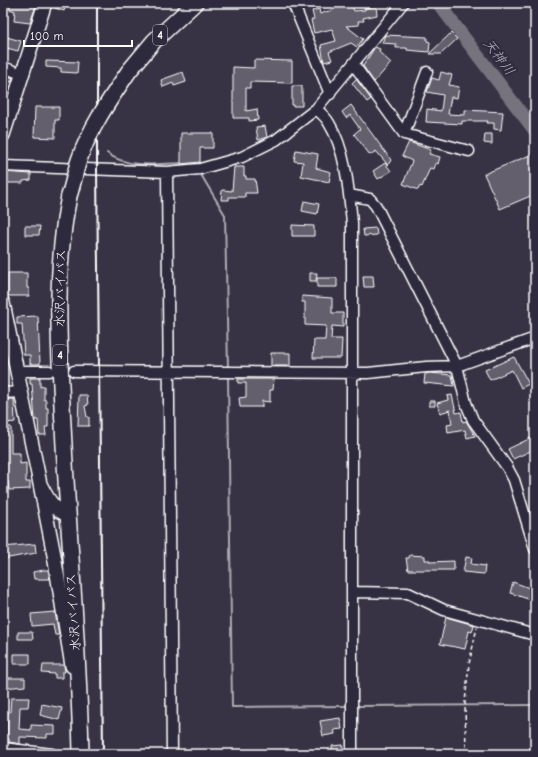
<svg xmlns="http://www.w3.org/2000/svg" width="538" height="757" font-family="'Comic Neue','Klee One',sans-serif">
<style>
.lines{fill:none;stroke-linecap:round;stroke-linejoin:round}
.stream{stroke:#adabb2;stroke-width:2}
.river{stroke:#76737f;stroke-width:13}
.building{fill:#635f6d;stroke:#fff}
.minor-casing{stroke:#fff;stroke-width:13}
.major-casing{stroke:#fff;stroke-width:16}
.highway-casing{stroke:#fff;stroke-width:18}
.path{stroke:#fff;stroke-width:1.5;stroke-dasharray:4 3;stroke-linecap:butt}
.minor{stroke:#2f2a3d;stroke-width:10}
.major{stroke:#2f2a3d;stroke-width:13}
.highway{stroke:#2f2a3d;stroke-width:15}
.rail{stroke:#fff;stroke-width:2}
.highway-bridge-casing{stroke:#fff;stroke-width:18;stroke-linecap:butt}
.highway-bridge{stroke:#2f2a3d;stroke-width:15}
.labels{text-anchor:middle;dominant-baseline:central;stroke-width:4;stroke-linejoin:round;paint-order:stroke}
.shield{fill:#2f2a3d;stroke:#c1bfc5;stroke-width:1}
.shield-label{font-size:12px;font-weight:bold;fill:#fff}
.street-label{font-size:13px;fill:#fff;stroke:#2f2a3d}
.water-label{font-size:14px;font-style:italic;fill:#b4b2b9;stroke:#2f2a3d}
</style>
<rect width="100%" height="100%" fill="#373345"/>
<filter id="ink" filterUnits="userSpaceOnUse"><feTurbulence type="fractalNoise" baseFrequency=".025" numOctaves="2"/><feDisplacementMap in="SourceGraphic" scale="8" xChannelSelector="R" yChannelSelector="G"/><feConvolveMatrix kernelMatrix="1 2 1 2 8 2 1 2 1" color-interpolation-filters="sRGB"/></filter>
<g filter="url(#ink)">
<g class="lines">
<path class="stream" d="M107 153C127 169 160 164 184 163
M200 173 225 215 228 369
M228 376 232 707 350 706
M356 706 535 705"/>
<path class="river" d="M438 3 535 131"/>
</g>
<path class="building" d="M3 3H37L30 23 14 21 15 11 3 7Z
M53 3H67L64 11 52 7Z
M333 3H351L354 11 365 10V8L376 6 377 15 363 18 364 21H358L359 25 346 26 363 39 357 47 351 43 329 52 332 60 324 62 321 45 336 41 332 29 314 33 311 20 314 19 312 11 319 9 320 14 335 9Z
M451 33 457 39 441 54H429Z
M385 35 427 37V41L430 42 429 52 407 50V48H396V44L382 43Z
M3 36 21 41 18 51 3 47Z
M375 47 380 49 379 52 391 63 374 82 363 66Z
M254 60 292 61V83L250 82V88H246V111L257 109 258 120 249 121V118H233V67L254 68Z
M46 61 78 62 77 73 61 72V68L46 67Z
M183 72 186 82 174 86 173 83 163 87 161 80Z
M441 72 452 75 449 85 459 87 457 98 451 97 448 114 465 115V110L503 112 501 130 494 129V123H487L488 121H462V124L426 122 427 109 441 111 443 95 427 92 432 78 439 80Z
M3 74 13 78 11 82 3 79Z
M356 79 371 99 367 102 352 83Z
M292 86H302V106H292Z
M351 105 391 160 388 165 376 151 370 155 354 134 360 129 350 115 346 118 342 112Z
M35 107H59V120H55V138L34 137Z
M265 126 267 137 258 140 256 127Z
M181 133H213V148H200V162L181 164Z
M485 134H492V144L484 143Z
M409 142 431 150 429 154 440 157 438 164 436 163 434 169 430 168 422 187 420 186 418 190 403 184 412 161 402 156Z
M296 150 318 154 316 168 331 172 329 182 301 176 303 162 294 161Z
M535 153V194L500 209 484 174Z
M385 163 391 171 378 179 373 171Z
M234 167H244V176H246V179H255L257 193H245V197H229V200H221L222 190 232 191Z
M3 172 31 174V180L23 181V183H3Z
M304 201 319 204 317 214 302 211Z
M292 225 314 226V236H292Z
M25 226H40L39 235H25Z
M376 228 377 235 364 236 363 229Z
M8 273H27V288H29V296H8Z
M310 273H317L316 281H310Z
M363 276H373L374 287H364Z
M317 278H337V287H317Z
M302 296 332 298V313H343V327L332 326 331 339H342L341 358H313L314 340H325L326 326 305 325V302H302Z
M38 316 40 364H30V355H24L22 324H17V317Z
M271 353H290V366H271Z
M514 357 529 384 521 388 512 370 490 380 485 370Z
M430 373 452 375 454 386 424 383 425 374Z
M30 378H40V387L44 386V400H46V408H48V427H45L46 435H39L38 420H35L32 384H30Z
M238 379H274L273 390H270V402L262 401V407H240L239 398 246 397V383H238Z
M79 395H87L88 405 85 406 87 417H89V426H78Z
M452 395 456 413 461 412 463 422 466 421 475 436 467 438 465 430 448 433 447 425 452 424 450 410 440 413 437 403 448 400 447 396Z
M7 399H14L15 422 6 423V410H8Z
M429 401H435V406H429Z
M3 427H11V453H20V464L26 463V482H30V489L9 490 8 481H6L5 462H3Z
M535 436V449L513 459 508 449Z
M35 544 36 553 3 559V547Z
M410 555 425 556V560H430V562L454 561V570H408L406 558H409Z
M466 557 472 558 471 564 485 566 484 574 463 572Z
M44 570H48L50 579H34L33 572Z
M513 582 535 590 531 600 510 593Z
M55 612 59 635H55L53 624 32 626 31 614Z
M446 617 474 625 472 632 469 631 465 649 440 644Z
M18 632H32L33 639H18Z
M14 654H30V664H14Z
M43 665H64L65 672H62V678H55V674L42 673Z
M3 678H25V686L3 688Z
M11 698H29L28 707H20L19 729 31 730V725L55 726V734H47V738L20 737V744L9 742V739H7L8 712H10Z
M42 704 62 708 59 720 40 715Z
M340 718 342 729 334 730 335 734 323 736 320 721Z
M343 745V753H332V746Z"/>
<g class="lines">
<defs>
<path id="minor" d="M293 3 330 94
M354 65 404 134 469 151
M3 67 22 74
M316 109C321 113 326 117 329 123 346 150 349 192 352 223V754
M404 134 427 72
M3 166 167 172 200 169 242 157 276 140 316 109 403 3
M167 172 172 754
M349 195 370 199 376 206 457 366 466 403 473 420 507 467 514 480 535 549
M17 371H49
M74 371 368 373 426 367 457 366 535 338
M3 393 21 392
M352 592 408 593 444 610 535 635
M3 748 52 754"/>
<path id="major" d="M3 135 45 3
M3 303 40 484C47 498 53 509 67 515
M40 484 54 555 72 666"/>
<path id="highway" d="M129 71 154 41 195 3
M69 196C54 271 59 348 63 425 68 534 79 644 81 754"/>
</defs>
<use href="#minor" class="minor-casing"/>
<use href="#major" class="major-casing"/>
<use href="#highway" class="highway-casing"/>
<path class="path" d="M466 754 465 702 469 664 477 627"/>
<use href="#minor" class="minor"/>
<use href="#major" class="major"/>
<use href="#highway" class="highway"/>
<path class="rail" d="M97 3V170L103 754"/>
<defs>
<path id="highway-bridge" d="M69 196C73 184 75 172 79 160 90 128 110 99 129 71"/>
</defs>
<use href="#highway-bridge" class="highway-bridge-casing"/>
<use href="#highway-bridge" class="highway-bridge"/>
</g>
</g>
<g class="labels">
<g class="shield">
<rect x="153" y="25" width="14" height="20" rx="3"/>
<rect x="53" y="345" width="14" height="20" rx="3"/>
</g>
<g class="shield-label">
<text x="160" y="35">4</text>
<text x="60" y="355">4</text>
</g>
<g class="street-label">
<text transform="translate(60 288) rotate(-89)">水沢バイパス</text>
<text transform="translate(73 612) rotate(-94)">水沢バイパス</text>
</g>
<g class="water-label">
<text transform="translate(499 57) rotate(53)">天神川</text>
</g>
</g>
<rect width="538" height="757" fill="none" stroke="#2f2a3d" stroke-width="16"/>
<rect x="8" y="8" width="522" height="741" fill="none" stroke="#fff" stroke-width="1.5" filter="url(#ink)"/>
<path d="M24 40v6h108v-6" fill="none" stroke="#ffffff" stroke-width="2"/>
<text x="30" y="40" font-size="12" fill="#ffffff" stroke="#2f2a3d" stroke-width="3" paint-order="stroke">100 m</text>
</svg>
